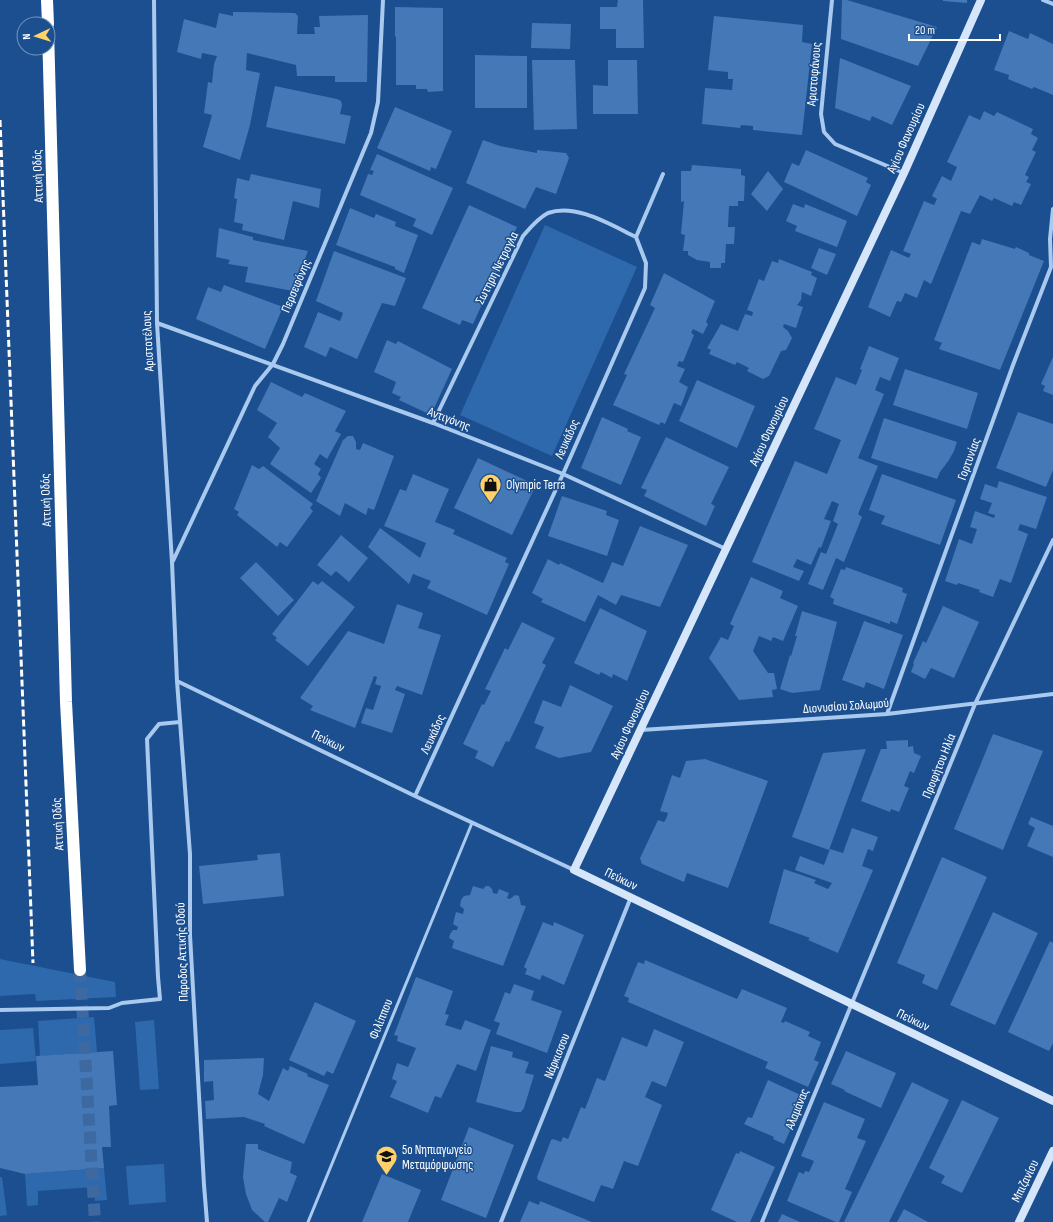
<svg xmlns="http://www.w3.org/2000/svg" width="1053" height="1222" font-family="'Sofia Sans Condensed',sans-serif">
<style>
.green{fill:#2e69ad}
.building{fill:#4478b7}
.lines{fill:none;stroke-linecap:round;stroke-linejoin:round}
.highway-tunnel{stroke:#3d69a0;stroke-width:12;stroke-dasharray:12 6;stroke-linecap:butt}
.lane{stroke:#a9c9ee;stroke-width:3}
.street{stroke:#a9c9ee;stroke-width:4}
.secondary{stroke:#d6e6fa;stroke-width:8}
.highway{stroke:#fff;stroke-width:12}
.rail{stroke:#fff;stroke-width:3;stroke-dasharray:7 3;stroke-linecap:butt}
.labels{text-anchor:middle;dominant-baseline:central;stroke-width:3;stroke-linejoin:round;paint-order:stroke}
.street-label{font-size:13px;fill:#fff;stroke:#1b4f8f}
.poi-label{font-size:13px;fill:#fff;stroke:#1b4f8f;text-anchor:start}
</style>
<rect width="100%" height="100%" fill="#1b4f8f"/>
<path class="green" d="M545 225 637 267 552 456 460 415Z
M0 959 115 982 116 997 36 1001 35 994 0 996Z
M94 1017 97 1052 40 1056 38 1021Z
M154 1020 159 1089 140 1090 135 1022Z
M33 1028 36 1061 0 1064V1030Z
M164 1164 166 1202 129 1205 126 1166Z
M104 1168 107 1200 95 1201 94 1187 38 1191V1205L27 1206 25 1174Z
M0 1177H2L7 1215 0 1216Z"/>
<path class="building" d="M618 0H643L644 48H616V29H600V7H617Z
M842 0H847L937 27 918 66 841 39Z
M943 0H967V3L943 1Z
M395 7 443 8V91L428 92 427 89H416V85H396V36L395 37Z
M233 12 295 13 298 16 297 34H315L314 27H320L319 16 368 15 367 82H335V76H297L296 65 247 53 246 70 260 73 250 125 240 160 203 147 212 115 204 113 208 82 212 83 214 64 217 56 202 53 201 59 177 52 184 19 216 28 219 13 233 16Z
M714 16 803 25 802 42 812 44 802 135 753 130V126L741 125 740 128 702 124 705 88 732 90 733 79H728V72L708 70Z
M532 23 571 24 570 49 531 48Z
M1009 31 1028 39 1030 33 1053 44V95L1034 87 1032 89 1008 79 1009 75 994 70Z
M475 55 527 56V108H475Z
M840 58 911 86 892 125 872 116 870 121 835 108Z
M532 60H575L577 129 534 130Z
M608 60H637L638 114H593V85L608 86Z
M275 86 337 99 341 101 342 105 340 114 351 116 345 144 266 127Z
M395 107 452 131 436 169 431 167 430 171 377 148Z
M984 111 994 116 997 112 1033 129 1031 134 1038 138 1032 150 1036 152 1025 175 1029 177 1026 182 1031 184 1021 205 1014 202 1012 206 994 198 992 201 980 195 970 214 961 211 931 284 924 280 917 298 905 293 901 302 897 301 890 317 868 307 891 250 909 258 911 254 903 251 924 201 934 205 937 199 932 196 942 176 951 181 957 167 947 162 969 115 980 120Z
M483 140 500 146 537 153V150L566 153 569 158 556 194 536 187 525 209 466 183Z
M806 150 868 178 866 182 871 185 857 216 784 182 792 163 799 166Z
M377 154 453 188 432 235 413 226 416 219 360 195 368 174 372 175 374 171 370 170Z
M692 165 741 169V175L745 176 744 201H738V206H729L728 227H735L734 244H726L725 263H721V268H710V262L697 260 688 255V251H683L685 235 681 234 684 201 681 202V171H691Z
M768 171 783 189 767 211 751 194Z
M251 174 321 189 319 208 293 201 284 240 242 230 243 224 234 222 237 199 234 198 237 178 249 181Z
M793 204 804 208 805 204 847 221 837 247 795 231 797 226 786 221Z
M469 205 517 227 473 324 462 320 460 325 422 308Z
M350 208 374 218 376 214 396 222 395 226 418 235 404 273 395 269V267L336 245Z
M219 228 253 237V240L308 251 293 291 245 282 248 267 228 264 230 260 216 257Z
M982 239 1015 249 1016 247 1029 253V255L1044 261 1000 370 939 349 942 343 934 340 972 242 980 245Z
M819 248 836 254 827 275 811 268Z
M334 251 406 278 395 306 382 303 357 359 330 347 326 357 304 347 318 312 340 321 343 313 316 301Z
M779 259 812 272 811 275 817 278 811 296 802 292 801 300 797 305 803 307 796 328 784 324 783 327 788 331 792 338 786 350 781 351 769 376 763 379 747 371 749 368 737 362 735 365 709 354 711 350 707 348 721 324 738 331 745 314 752 316 753 312 747 310 759 279 764 281 772 261 778 263Z
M664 273 715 301 706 322 708 324 703 334 693 329 691 333 694 335 683 362 679 361 677 366 685 369 679 382 688 387 681 406 674 403 665 424 661 422 659 425 613 405 627 375 624 374 655 308 650 305Z
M224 285 283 307 265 349 196 319 208 287 221 292Z
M387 340 396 344 398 341 452 369 431 415 399 400 401 397 392 393 396 382 374 372Z
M869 346 899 358 890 381 880 377 875 390 884 394 858 458 878 466 858 514 862 517 844 562 836 558 823 590 808 584 821 552 826 554 838 524 833 521 839 504 832 501 824 519 831 521 821 548 819 547 811 565 797 559 793 567 804 571 799 581 752 562 795 461 827 474 841 440 814 429 836 377 856 385 862 370 860 369Z
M1053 357V395L1043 391 1045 386 1041 384Z
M905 369 978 393 967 429 893 405Z
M697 380 755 406 737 448 679 421Z
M271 382 302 397 305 393 346 411 335 431 341 434 327 459 320 454 314 464 321 469 318 474 321 478 311 493 270 464 280 448 268 437 277 423 257 410Z
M1018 412 1053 424V470L1046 487 996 468Z
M602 417 628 429 627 431 641 437 621 485 581 468Z
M884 418 957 442 954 451 949 460 940 472 937 479 871 458Z
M348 436H353L356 442V449L360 450 363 443 394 456 374 510 368 508 366 515 345 503 340 516 316 501 343 440Z
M666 437 729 467 711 504 715 506 706 526 644 496 647 490 641 488Z
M478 458 536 485 512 535 454 508Z
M252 465 259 469 263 466 313 504 310 508 313 511 287 547 280 542 277 547 237 515 239 512 234 509Z
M413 474 449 489 435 522 455 530 453 534 507 558 505 562 509 564 487 615 427 588 431 581 413 574 409 584 368 547 380 528 420 558 426 543 384 526 400 489 406 491Z
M882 474 956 500 940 545 881 524 885 516 869 510Z
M999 481 1047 497 1036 529 1020 524 1018 530 1028 534 1011 583 1000 579 993 597 979 592 980 590 958 583 957 585 945 581 959 539 972 544 977 529 970 527 975 511 994 518 995 515 988 513 992 503 980 499 985 484 997 488Z
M562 496 607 511 606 515 619 520 607 556 548 536Z
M640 526 688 545 660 607 621 595 616 605 598 595 585 622 541 602 543 599 532 593 548 559 559 565 560 563 603 583 612 562 623 566Z
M341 535 368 558 349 582 336 571 331 576 317 565Z
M256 562 294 600 278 616 240 578Z
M846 567 903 588 902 592 907 594 897 624 890 621V624L833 604 834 599 830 597 841 569 845 570Z
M751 577 783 591 780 598 798 606 783 641 773 637 771 641 759 636 753 651 768 673H774L777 689 772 690 773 697 739 700 709 658 721 637 728 640 734 626 730 624Z
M313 581 318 585 322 581 355 607 308 666 275 640 277 638 272 634Z
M397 604 423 613 418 628 441 635 422 695 397 686 395 690 405 694 392 733 361 723 366 708 373 710 381 686 375 684 377 677 374 676 355 728 310 710 313 706 300 698 348 631 384 644Z
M943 606 979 622 954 678 931 668 925 679 911 672 914 664 913 663 923 641 926 643Z
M600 608 647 631 627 681 613 674 612 678 601 672 599 675 574 663Z
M802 611 837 622 820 690 792 693 780 689 790 655 791 656 797 636H795Z
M864 621 903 635 884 689 866 682 864 688 842 680Z
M522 622 555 638 542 663 546 665 509 742 506 741 493 767 475 758 478 751 463 744 482 704 484 705 491 691 485 689 505 648 508 650Z
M570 685 613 706 591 752 559 758 535 748 544 727 534 723 543 700 561 707Z
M993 734 1043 751 1003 850 954 829Z
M908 740V747L913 746 914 753 921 756 914 773 910 771 904 786 909 788 899 812 891 809 890 812 861 801 881 749H887L886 741Z
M866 749 829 850 792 837 823 753Z
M705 759 768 781 728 888 687 873 684 882 642 864 640 858 658 820 664 822 666 819 668 813 660 811 672 775 680 778 686 761Z
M1031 817 1053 826V857L1027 846 1035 828 1028 824Z
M852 828 878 837 873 851 868 849 862 866 873 870 838 953 808 940 810 938 769 923 784 869 816 880 814 883 828 889 832 883 795 870 800 856 824 865 830 849 843 853Z
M280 853 284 896 203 904 199 866 258 860 257 855Z
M942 857 987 877 937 990 922 983 925 975 897 963Z
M473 886 483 889 486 886H489L492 889 493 893 497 894 499 889 509 893 507 898 510 899 515 895 519 896 521 905 526 906 503 966 452 948 454 941 449 938 450 934 453 930H457L458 927 453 924 456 912 463 914 464 909 460 906 461 900 464 896 470 895Z
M993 912 1038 933 995 1025 950 1005Z
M543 922 553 926 554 922 584 935 564 985 542 975 540 980 525 974 527 969 524 967Z
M1050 941 1053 943V1043L1049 1051 1008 1032Z
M645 960 737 999 742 989 787 1008 781 1022 784 1023 785 1021 810 1032 808 1036 821 1042 814 1060 819 1062 808 1087 765 1068 768 1062 628 1002 629 998 624 996 638 962 644 964Z
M416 977 453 991 445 1014 449 1015 445 1025 461 1030 465 1020 491 1030 476 1071 457 1064 441 1098 435 1096 428 1113 390 1097 397 1081 392 1079 397 1063 408 1067 416 1048 397 1041 398 1036 394 1035Z
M514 984 534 991 531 1000 562 1011 547 1053 496 1034 500 1023 494 1021 505 992 510 994Z
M315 1002 356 1021 333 1074 327 1071 324 1076 289 1060Z
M654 1029 684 1042 666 1087 652 1081 645 1097 662 1105 638 1166 624 1161 613 1189 601 1185 594 1202 538 1180 537 1177 551 1140 553 1139 561 1142 563 1137 568 1139 581 1107 585 1109 597 1078 605 1081 622 1037 647 1047Z
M491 1046 513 1052 512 1057 529 1062 525 1073 534 1075 524 1108 521 1112H515L476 1102Z
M113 1051 117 1105 109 1106 111 1147H102L104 1168 25 1174 0 1168V1087L38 1085 36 1056Z
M846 1051 896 1073 881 1108 844 1091 845 1090 831 1084Z
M264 1058 263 1075 258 1094 269 1101 283 1068 288 1071 290 1066 308 1074 307 1076 329 1085 304 1144 264 1126 265 1124 244 1117 206 1119 205 1101 214 1100 213 1081 204 1082V1060Z
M768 1080 805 1097 784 1144 773 1139 774 1137 744 1124 748 1117 752 1118Z
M912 1082 949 1100 889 1222H844Z
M962 1100 999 1118 962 1193 941 1183 945 1176 929 1168Z
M824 1102 865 1119 857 1138 866 1141 845 1189 852 1192 839 1222H836L787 1201 799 1172 804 1174 805 1171 809 1172 814 1161 801 1156Z
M469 1127 514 1145 486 1218 441 1200Z
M246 1144H258V1149L292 1162 290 1173 297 1176 287 1202 279 1198 268 1222H265L252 1210 246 1194 243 1177Z
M740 1151 775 1167 750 1222H737L711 1210 736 1153 739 1154Z
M382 1174 421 1190 408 1222H362Z
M529 1201 539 1205 540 1201 592 1222H520Z
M904 1209 928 1222H897Z
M782 1214 800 1222H778Z"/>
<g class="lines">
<path class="highway-tunnel" d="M80 970 95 1222"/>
<path class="lane" d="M308 1222 472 823"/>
<path class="street" d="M154 0 157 323 172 562 177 681 190 854V935L204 1185 207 1222
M832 0 821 114 824 132 835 144 904 173
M1043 0 1053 4
M157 323 433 423 563 474 726 549
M433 423 523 236C530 228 538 218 548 213 576 203 611 225 636 237
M173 561 255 386 273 364 283 344 371 133 378 102 383 0
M177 681 415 796 574 870
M887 714 1013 365 1051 267 1050 239 1053 209
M641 730 887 714 1053 694
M415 796 563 474 645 288 646 263 636 237 663 174
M0 1010 109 1008 122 1003 160 999 158 977 147 739 159 724 180 722
M501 1222 631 897
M762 1222 975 704 1053 540"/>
<path class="secondary" d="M981 0 904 173 574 870 1053 1101
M1019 1222 1053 1151"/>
<path class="highway" d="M47 0 48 24
M48 29 66 702 80 970"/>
<path class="rail" d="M0 120 33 963"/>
</g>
<defs>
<symbol id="shop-pin" viewBox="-11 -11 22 30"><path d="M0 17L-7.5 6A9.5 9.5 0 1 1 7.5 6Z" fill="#ffd166" stroke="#1b4f8f"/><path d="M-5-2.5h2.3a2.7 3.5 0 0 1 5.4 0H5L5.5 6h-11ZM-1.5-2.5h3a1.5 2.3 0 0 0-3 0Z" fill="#111"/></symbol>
<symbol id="school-pin" viewBox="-11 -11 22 30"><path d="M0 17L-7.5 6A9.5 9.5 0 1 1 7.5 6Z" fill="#ffd166" stroke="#1b4f8f"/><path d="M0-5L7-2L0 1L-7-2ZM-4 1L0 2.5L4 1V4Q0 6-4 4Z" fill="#111"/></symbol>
</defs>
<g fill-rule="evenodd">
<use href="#shop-pin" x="478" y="472" width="25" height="34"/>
<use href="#school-pin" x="374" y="1144" width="25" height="34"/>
</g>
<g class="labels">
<g class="street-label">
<text transform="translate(814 74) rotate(-85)">Αριστοφάνους</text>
<text transform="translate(906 138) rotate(-66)">Αγίου Φανουρίου</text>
<text transform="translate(38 176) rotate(-92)">Αττική Οδός</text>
<text transform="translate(497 268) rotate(-63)">Σωτηρη Νετρογλα</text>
<text transform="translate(296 286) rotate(-67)">Περσεφόνης</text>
<text transform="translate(148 341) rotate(-93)">Αριστοτέλους</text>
<text transform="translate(449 419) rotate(21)">Αντιγόνης</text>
<text transform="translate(769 431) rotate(-65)">Αγίου Φανουρίου</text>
<text transform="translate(567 439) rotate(-66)">Λευκάδος</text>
<text transform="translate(969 459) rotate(-70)">Γορτυνίας</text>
<text transform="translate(46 500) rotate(-92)">Αττική Οδός</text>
<text transform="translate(846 706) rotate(-4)">Διονυσίου Σολωμού</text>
<text transform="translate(630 724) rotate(-65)">Αγίου Φανουρίου</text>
<text transform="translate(433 734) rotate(-65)">Λευκάδος</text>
<text transform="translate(328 741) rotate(26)">Πεύκων</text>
<text transform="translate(939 766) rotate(-68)">Προφήτου Ηλία</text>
<text transform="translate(58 824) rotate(-93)">Αττική Οδός</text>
<text transform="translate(621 879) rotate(26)">Πεύκων</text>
<text transform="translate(182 952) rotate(-92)">Πάροδος Αττικής Οδού</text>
<text transform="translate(381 1019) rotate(-68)">Φιλίππου</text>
<text transform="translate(913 1020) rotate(26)">Πεύκων</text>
<text transform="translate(557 1056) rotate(-68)">Νάρκισσου</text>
<text transform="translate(797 1109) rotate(-68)">Αλαμάνας</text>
<text transform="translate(1025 1181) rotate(-64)">Μπιζανίου</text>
</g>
<g class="poi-label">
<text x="506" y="485">Olympic Terra</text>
<text x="402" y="1150">5ο Νηπιαγωγείο<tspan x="402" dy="15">Μεταμόρφωσης</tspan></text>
</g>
</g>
<g transform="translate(36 36) rotate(266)"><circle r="19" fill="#1b4f8f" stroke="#7695bc"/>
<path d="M0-3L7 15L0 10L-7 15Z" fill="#ffd166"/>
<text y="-6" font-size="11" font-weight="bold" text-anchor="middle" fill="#ffffff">N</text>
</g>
<path d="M909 34v6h91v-6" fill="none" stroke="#ffffff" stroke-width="2"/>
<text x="915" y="34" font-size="12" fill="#ffffff" stroke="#1b4f8f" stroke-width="3" paint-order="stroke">20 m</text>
</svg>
